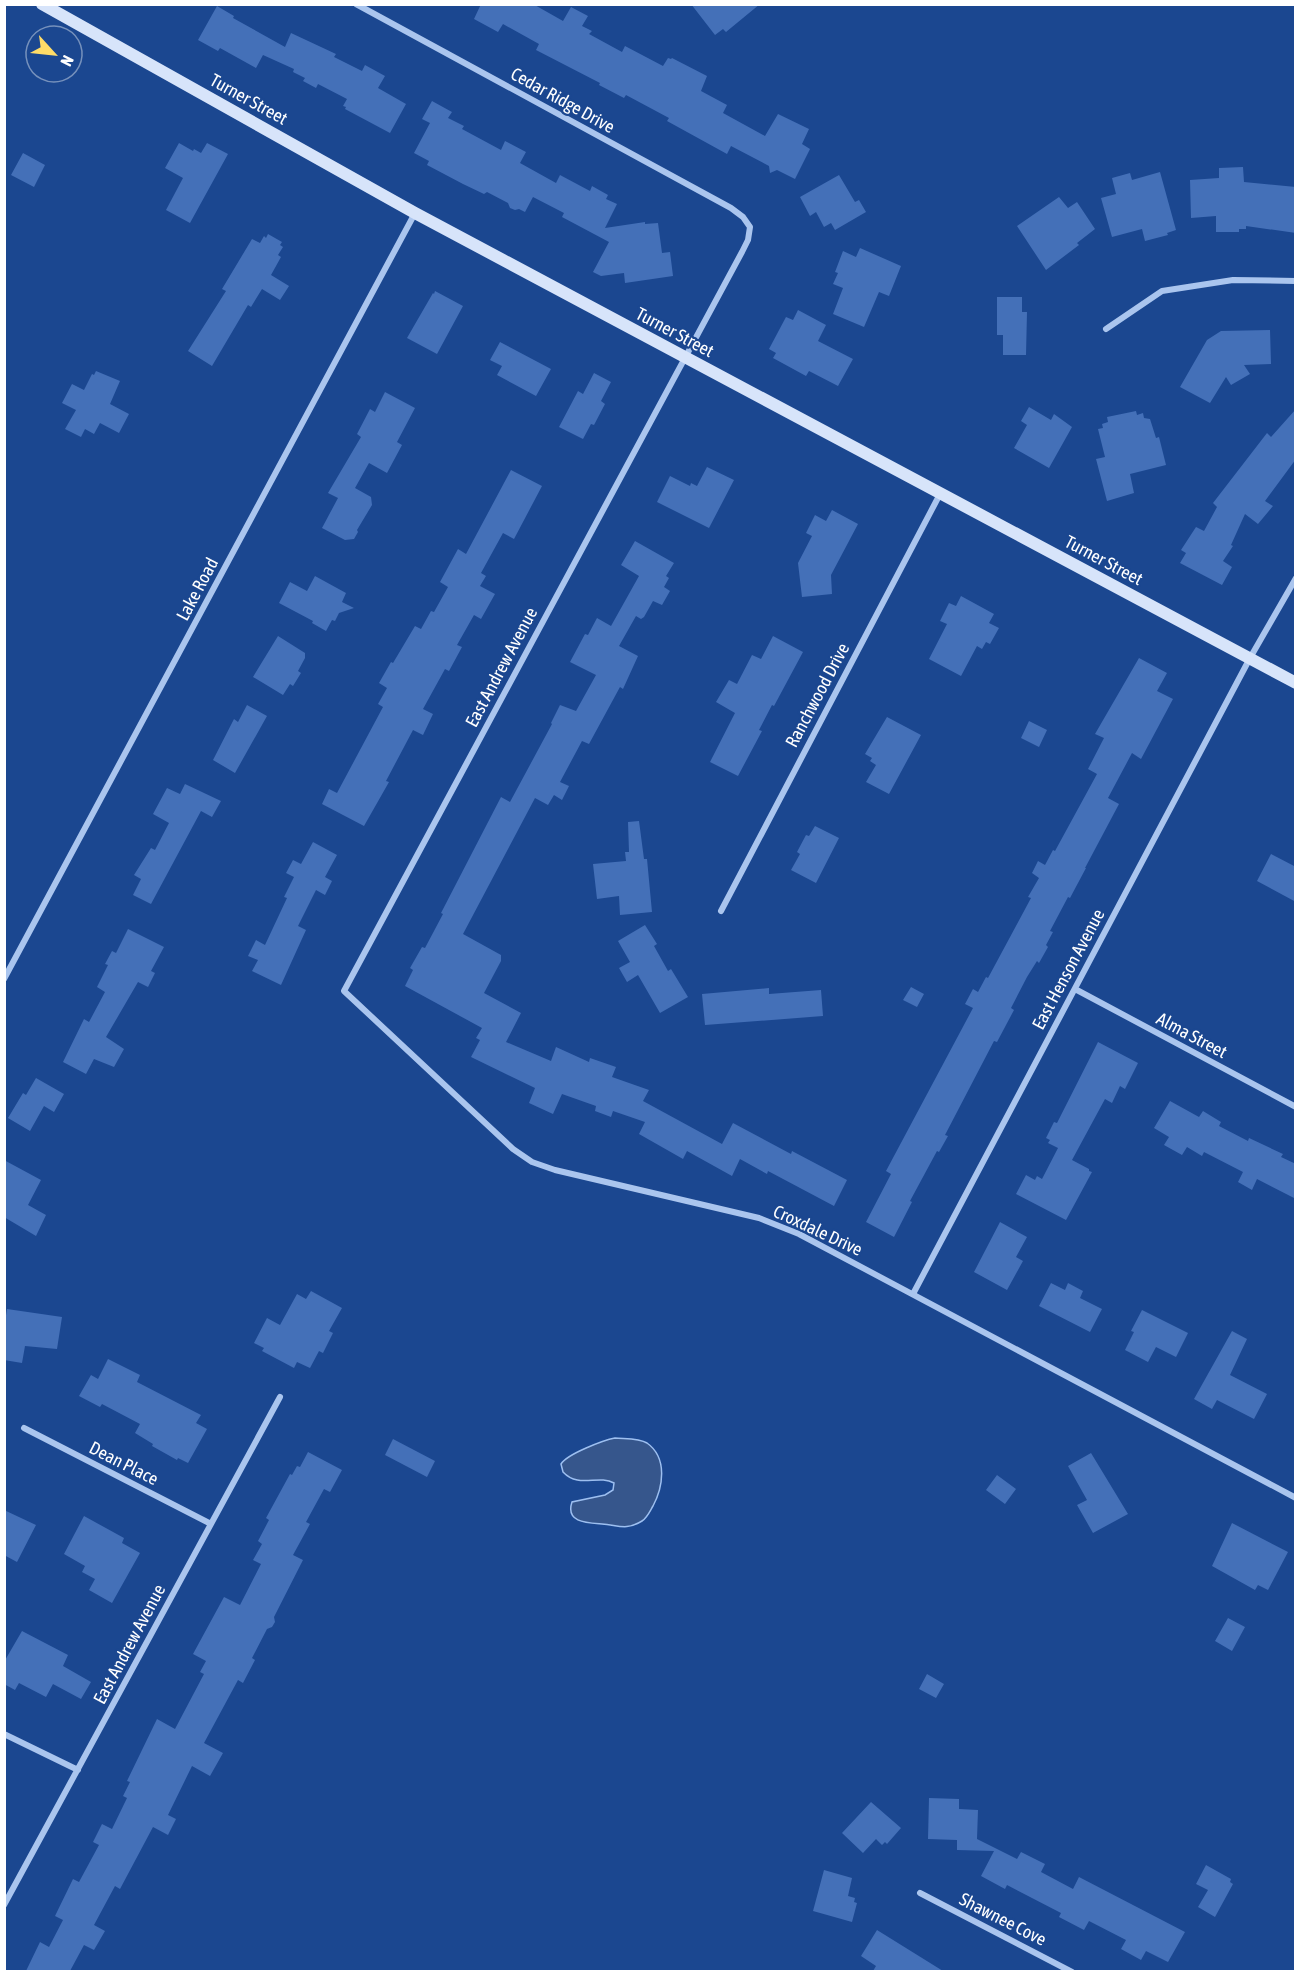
<svg xmlns="http://www.w3.org/2000/svg" width="1300" height="1976" font-family="'Asap Condensed',sans-serif">
<style>
.water{fill:#36568c;stroke:#9dbff0;stroke-width:1.5}
.building{fill:#4470b8}
.lines{fill:none;stroke-linecap:round;stroke-linejoin:round}
.street{stroke:#aac5ee;stroke-width:6}
.secondary{stroke:#d7e4fa;stroke-width:12}
.labels{text-anchor:middle;dominant-baseline:central;stroke-width:4.5;stroke-linejoin:round;paint-order:stroke}
.street-label{font-size:18px;fill:#fff;stroke:#1b4790}
</style>
<rect width="100%" height="100%" fill="#1b4790"/>
<path class="water" d="M615 1438C625 1439 639 1438 647 1443 668 1458 663 1487 653 1506 650 1511 647 1518 642 1521 626 1531 618 1525 602 1524 588 1523 565 1523 572 1502L605 1495 613 1490 614 1483C598 1474 579 1489 563 1472L561 1464C567 1454 604 1440 615 1438Z"/>
<path class="building" d="M481 4H533L563 21 571 7 588 16 582 26 592 31 589 34 622 52 625 46 663 66 668 58 671 59 672 58 707 76 701 91 727 105 723 113 765 136 778 114 809 129 802 144 810 149 795 179 777 170 770 173 769 166 731 146 727 154 667 121 669 118 626 95 624 98 599 85 600 83 536 50 539 44 503 24 498 32 474 19Z
M691 4H760L726 32 723 29 715 35Z
M217 6 234 16 233 18 285 47 291 33 336 54 334 57 362 71 365 65 385 76 378 88 406 104 390 133 345 109 346 107 343 106 347 99 318 84 316 88 303 81 305 78 293 72 294 69 263 55 256 68 220 48 218 51 198 40Z
M432 101 452 112 448 118 464 126 462 129 501 150 505 141 526 152 520 163 556 183 560 175 590 191 592 186 608 195 606 199 617 204 605 228 645 222V224L658 223 662 253 670 252 673 276 625 283 624 273 601 276 593 272 609 242 562 217 564 213 533 197 525 212 519 209 515 210 510 208 508 203 487 192 484 194 463 184 427 165 429 161 414 153 430 123 422 119Z
M179 143 193 151 194 149 201 153 207 143 228 154 190 223 166 210 183 178 165 168Z
M23 153 45 165 34 187 11 175Z
M1243 167 1244 182 1296 187V233L1246 226V229H1239V232H1216V216L1191 218 1190 180 1219 178V168Z
M1160 172 1176 230 1167 233 1168 235 1145 241 1142 229 1112 237 1101 198 1116 194 1112 178 1130 173 1132 180Z
M839 175 855 202 859 200 866 212 835 230 831 223 824 227 816 212 810 216 800 197Z
M1059 197 1068 208 1077 202 1095 229 1077 243 1079 245 1046 270 1017 226Z
M268 234 282 242 280 245 283 247 278 255 281 257 271 275 289 286 280 300 262 289 251 307 248 305 212 366 188 351 226 291 222 289 252 239 260 243 264 236 266 238Z
M860 248 901 266 889 296 879 292 864 327 833 314 843 288 833 284 838 273 835 272 843 251 856 257Z
M435 291 463 306 437 354 407 338 433 293 434 294Z
M997 297H1022V312H1027L1026 355H1003V335H997Z
M798 310 826 325 818 341 853 359 838 386 809 371 806 376 773 358 776 353 769 349 786 317 793 320Z
M1270 330 1271 364 1244 365 1250 374 1231 385 1226 377 1210 403 1180 387 1207 340 1221 331Z
M500 342 551 369 536 396 497 375 502 366 490 360Z
M96 371 120 381 110 404 129 414 119 433 100 423 94 434 85 429 81 437 65 429 76 410 62 403 72 384 84 390 92 374 94 375Z
M594 373 611 382 601 401 605 404 594 425 591 424 583 439 559 427 578 391 583 394Z
M385 392 415 408 397 442 402 445 387 473 369 463 355 488 371 497 372 505 357 530 358 532 354 539 345 540 322 528 338 498 328 493 361 437 357 434 370 409 375 412Z
M1029 407 1051 420 1054 414 1072 427 1049 468 1014 448 1027 425 1021 421Z
M1296 409V459L1265 501 1273 506 1258 524 1245 514 1231 545 1233 546 1223 561 1232 567 1222 585 1180 563 1186 553 1181 550 1196 527 1204 531 1217 507 1213 503 1267 433 1271 437Z
M1136 411 1137 415 1143 413 1144 418 1150 419 1156 438 1159 437 1166 465 1130 474 1134 493 1107 501 1096 459 1105 457 1098 429 1103 428 1102 424 1108 422 1107 417Z
M707 467 734 480 709 528 657 502 670 476 690 486 691 483 697 486Z
M511 470 542 486 514 539 503 533 481 573 486 576 480 586 495 594 481 619 474 615 457 645 462 647 449 671 445 669 423 709 433 714 423 735 413 730 386 781 389 782 364 826 322 804 329 789 337 793 383 707 378 704 387 688 379 683 391 662 393 663 415 626 421 629 431 611 434 612 448 587 440 582 458 549 466 554Z
M832 510 858 524 831 575 832 594 802 597 798 563 812 536 806 533 815 515 826 521Z
M635 541 674 563 666 576 669 578 664 587 670 591 662 605 653 601 644 617 641 619 636 616 619 646 638 656 623 689 620 687 589 744 582 741 560 782 569 786 562 800 554 795 548 805 535 798 463 934 501 955V961L484 993 521 1013 506 1042 551 1061 556 1047 589 1062 590 1058 616 1067 612 1077 649 1090 643 1101 722 1144 733 1123 791 1154 792 1151 847 1180 834 1206 768 1171 767 1174 740 1159 732 1176 687 1151 683 1159 639 1134 645 1122 613 1111 611 1117 595 1111 596 1106 562 1094 553 1114 529 1103 535 1088 471 1057 480 1040 476 1038 482 1028 405 986 413 970 410 968 422 947 425 948 443 914 441 913 501 797 510 802 552 724 551 723 560 705 576 711 596 675 570 662 585 634 588 635 597 618 611 626 639 576 621 565Z
M315 576 346 593 342 602 354 608 339 613 335 621 332 620 326 631 312 623 313 621 279 603 290 582 307 591Z
M961 596 994 614 989 623 999 628 990 644 986 642 982 649 977 646 961 676 929 659 947 624 940 621 949 603 956 606Z
M278 636 305 653V658L298 671 301 673 293 686 290 684 283 695 253 677Z
M773 636 803 652 774 706 772 705 759 730 762 731 738 776 710 762 735 713 716 702 729 680 737 684 752 655 761 659Z
M1139 658 1167 673 1157 691 1173 699 1141 759 1132 753 1108 798 1119 804 1085 868H1086L1070 898 1068 897 1050 931 1053 932 1046 945 1048 947 1039 963 1037 961 1027 977 1011 1008 1014 1010 997 1042 994 1041 945 1135 948 1136 939 1152 937 1151 910 1201 912 1202 894 1237 866 1222 891 1174 886 1171 973 1008 965 1004 973 989 978 992 986 977 988 978 1031 898 1028 897 1039 878 1032 873 1038 861 1045 865 1053 850 1055 851 1097 774 1088 769 1104 738 1095 734Z
M247 705 267 716 235 773 213 760 234 719 238 722Z
M887 717 921 735 889 794 866 782 876 765 870 761 872 758 865 754Z
M1029 721 1047 730 1039 747 1021 738Z
M185 784 221 801 212 817 201 811 151 904 133 895 141 879 134 875 151 848 155 850 169 823 153 814 167 788 180 794Z
M639 821 644 859H647L652 912 620 915 619 896 597 899 593 864 626 861 625 852H629L628 822Z
M815 826 839 838 816 883 791 870 800 854 797 852 806 835 809 836Z
M313 842 337 855 325 877 332 881 325 895 316 890 298 926 306 930 281 985 252 971 258 960 248 956 256 940 265 945 287 898 284 897 294 877 286 873 293 860 301 864Z
M1271 854 1296 867V902L1257 881Z
M645 925 657 944 654 946 668 971 671 969 688 997 660 1013 638 975 627 982 619 968 630 962 618 941Z
M128 929 164 947 151 971 155 973 148 987 138 982 106 1037 124 1049 114 1067 94 1059 86 1074 63 1062 84 1019 89 1022 105 992 97 987 108 965 105 964 112 951 116 953Z
M911 987 924 994 917 1007 903 1000Z
M769 988V994L821 990 823 1016 705 1025 702 994Z
M1098 1042 1138 1063 1125 1089 1120 1086 1112 1103 1105 1099 1072 1160 1089 1169V1171L1092 1172 1066 1220 1016 1194 1026 1175 1035 1180 1037 1176 1042 1179 1058 1148 1048 1143 1050 1140 1046 1138 1054 1122 1057 1123Z
M36 1078 64 1094 54 1112 44 1106 30 1131 8 1118 23 1093 26 1095Z
M1170 1101 1199 1117 1203 1111 1221 1122 1219 1126 1248 1141 1249 1138 1283 1154 1281 1157 1296 1164V1199L1257 1179 1252 1190 1238 1182 1243 1172 1204 1152 1202 1156 1187 1147 1182 1155 1164 1145 1169 1137 1154 1128Z
M4 1160 41 1180 28 1205 46 1215 36 1236 4 1217Z
M1000 1222 1027 1237 1016 1257 1023 1261 1007 1290 974 1272Z
M1051 1283 1065 1290 1068 1283 1083 1291 1080 1298 1102 1309 1090 1332 1039 1306Z
M311 1291 342 1308 329 1331 333 1333 323 1353 319 1351 310 1368 297 1362 294 1368 262 1351 264 1348 254 1343 267 1318 280 1325 297 1294 306 1299Z
M7 1309 62 1317 57 1349 25 1346 22 1363 4 1360V1328Z
M1142 1310 1188 1333 1176 1357 1156 1347 1148 1362 1125 1350 1134 1332 1131 1331Z
M1232 1331 1247 1339 1230 1375 1267 1394 1254 1419 1217 1400 1212 1409 1194 1399Z
M108 1359 140 1375 137 1382 201 1415 196 1423 207 1429 188 1463 178 1458 177 1460 152 1446 153 1444 135 1433 140 1424 102 1404 100 1407 79 1396 91 1375 98 1379Z
M393 1439 435 1461 427 1477 385 1455Z
M308 1452 342 1470 330 1492 324 1489 306 1522 310 1524 293 1555 303 1560 274 1617 275 1622 272 1627 267 1629 252 1658 255 1660 243 1683 238 1680 204 1743 223 1753 210 1776 192 1766 168 1815 176 1819 168 1835 153 1827 120 1889 115 1886 94 1925 105 1931 94 1950 84 1945 70 1971H26L40 1942 49 1947 63 1920 55 1916 73 1879 79 1882 99 1845 93 1842 102 1824 112 1829 127 1798 123 1796 130 1782 127 1781 157 1719 175 1729 204 1674 200 1672 206 1661 193 1654 224 1597 240 1605 261 1564 253 1560 262 1544 258 1541 269 1520 266 1518 290 1474 292 1475 297 1466 300 1467Z
M1091 1453 1128 1514 1093 1533 1077 1505 1087 1500 1068 1466Z
M997 1475 1016 1489 1005 1504 986 1490Z
M4 1510 36 1525 17 1562 4 1555Z
M84 1516 124 1538 122 1543 140 1553 112 1603 89 1590 95 1579 82 1572 85 1566 64 1554Z
M1232 1523 1288 1552 1268 1590 1258 1585 1255 1590 1212 1566Z
M1228 1618 1245 1627 1232 1651 1215 1641Z
M22 1631 68 1655 63 1666 91 1682 81 1699 53 1684 46 1697 19 1683 15 1690 4 1684V1662Z
M927 1674 944 1684 936 1698 919 1689Z
M929 1798 959 1799V1809L978 1810 977 1839 1017 1859 1021 1852 1045 1864 1041 1872 1073 1889 1079 1877 1185 1932 1168 1962 1146 1951 1141 1960 1121 1949 1126 1940 1089 1921 1084 1930 1059 1917 1061 1913 1007 1885 1005 1889 981 1876 994 1851 957 1850V1840L928 1839Z
M871 1802 901 1828 887 1844 885 1842 882 1845 876 1839 863 1853 842 1833Z
M1206 1865 1231 1879 1230 1882 1233 1884 1215 1917 1198 1907 1208 1890 1196 1884Z
M824 1870 852 1878 848 1896 855 1898 854 1902 857 1903 852 1922 813 1911Z
M877 1930 943 1971H873L876 1966 861 1956Z"/>
<g class="lines">
<path class="street" d="M356 4 731 208 743 217 750 227 748 240 742 252 344 991 513 1149 532 1162 555 1170 759 1218 799 1234 1296 1498
M1106 329 1162 291 1233 280 1296 281
M721 911 940 494
M4 979 415 213
M1075 989 1296 1107
M913 1294 1250 658 1296 578
M24 1428 211 1524
M4 1734 78 1770
M920 1893 1072 1972
M4 1905 280 1397"/>
<path class="secondary" d="M42 4 415 213 1296 683"/>
</g>
<g class="labels">
<g class="street-label">
<text transform="translate(249 99) rotate(29)">Turner Street</text>
<text transform="translate(563 100) rotate(29)">Cedar Ridge Drive</text>
<text transform="translate(675 332) rotate(28)">Turner Street</text>
<text transform="translate(1104 560) rotate(28)">Turner Street</text>
<text transform="translate(197 589) rotate(-62)">Lake Road</text>
<text transform="translate(501 667) rotate(-62)">East Andrew Avenue</text>
<text transform="translate(817 695) rotate(-62)">Ranchwood Drive</text>
<text transform="translate(1068 969) rotate(-62)">East Henson Avenue</text>
<text transform="translate(1192 1035) rotate(28)">Alma Street</text>
<text transform="translate(818 1230) rotate(25)">Croxdale Drive</text>
<text transform="translate(124 1463) rotate(27)">Dean Place</text>
<text transform="translate(129 1644) rotate(-62)">East Andrew Avenue</text>
<text transform="translate(1003 1919) rotate(27)">Shawnee Cove</text>
</g>
</g>
<rect width="1300" height="1976" fill="none" stroke="#ffffff" stroke-width="12"/>
<g transform="translate(54 54) rotate(117)"><circle r="28" fill="#1b4790" stroke="#7691bc" stroke-width="1.5"/>
<path d="M0-4.5L10 22L0 15L-10 22Z" fill="#ffdc68"/>
<text y="-9" font-size="16" font-weight="bold" text-anchor="middle" fill="#ffffff">N</text>
</g>
</svg>
